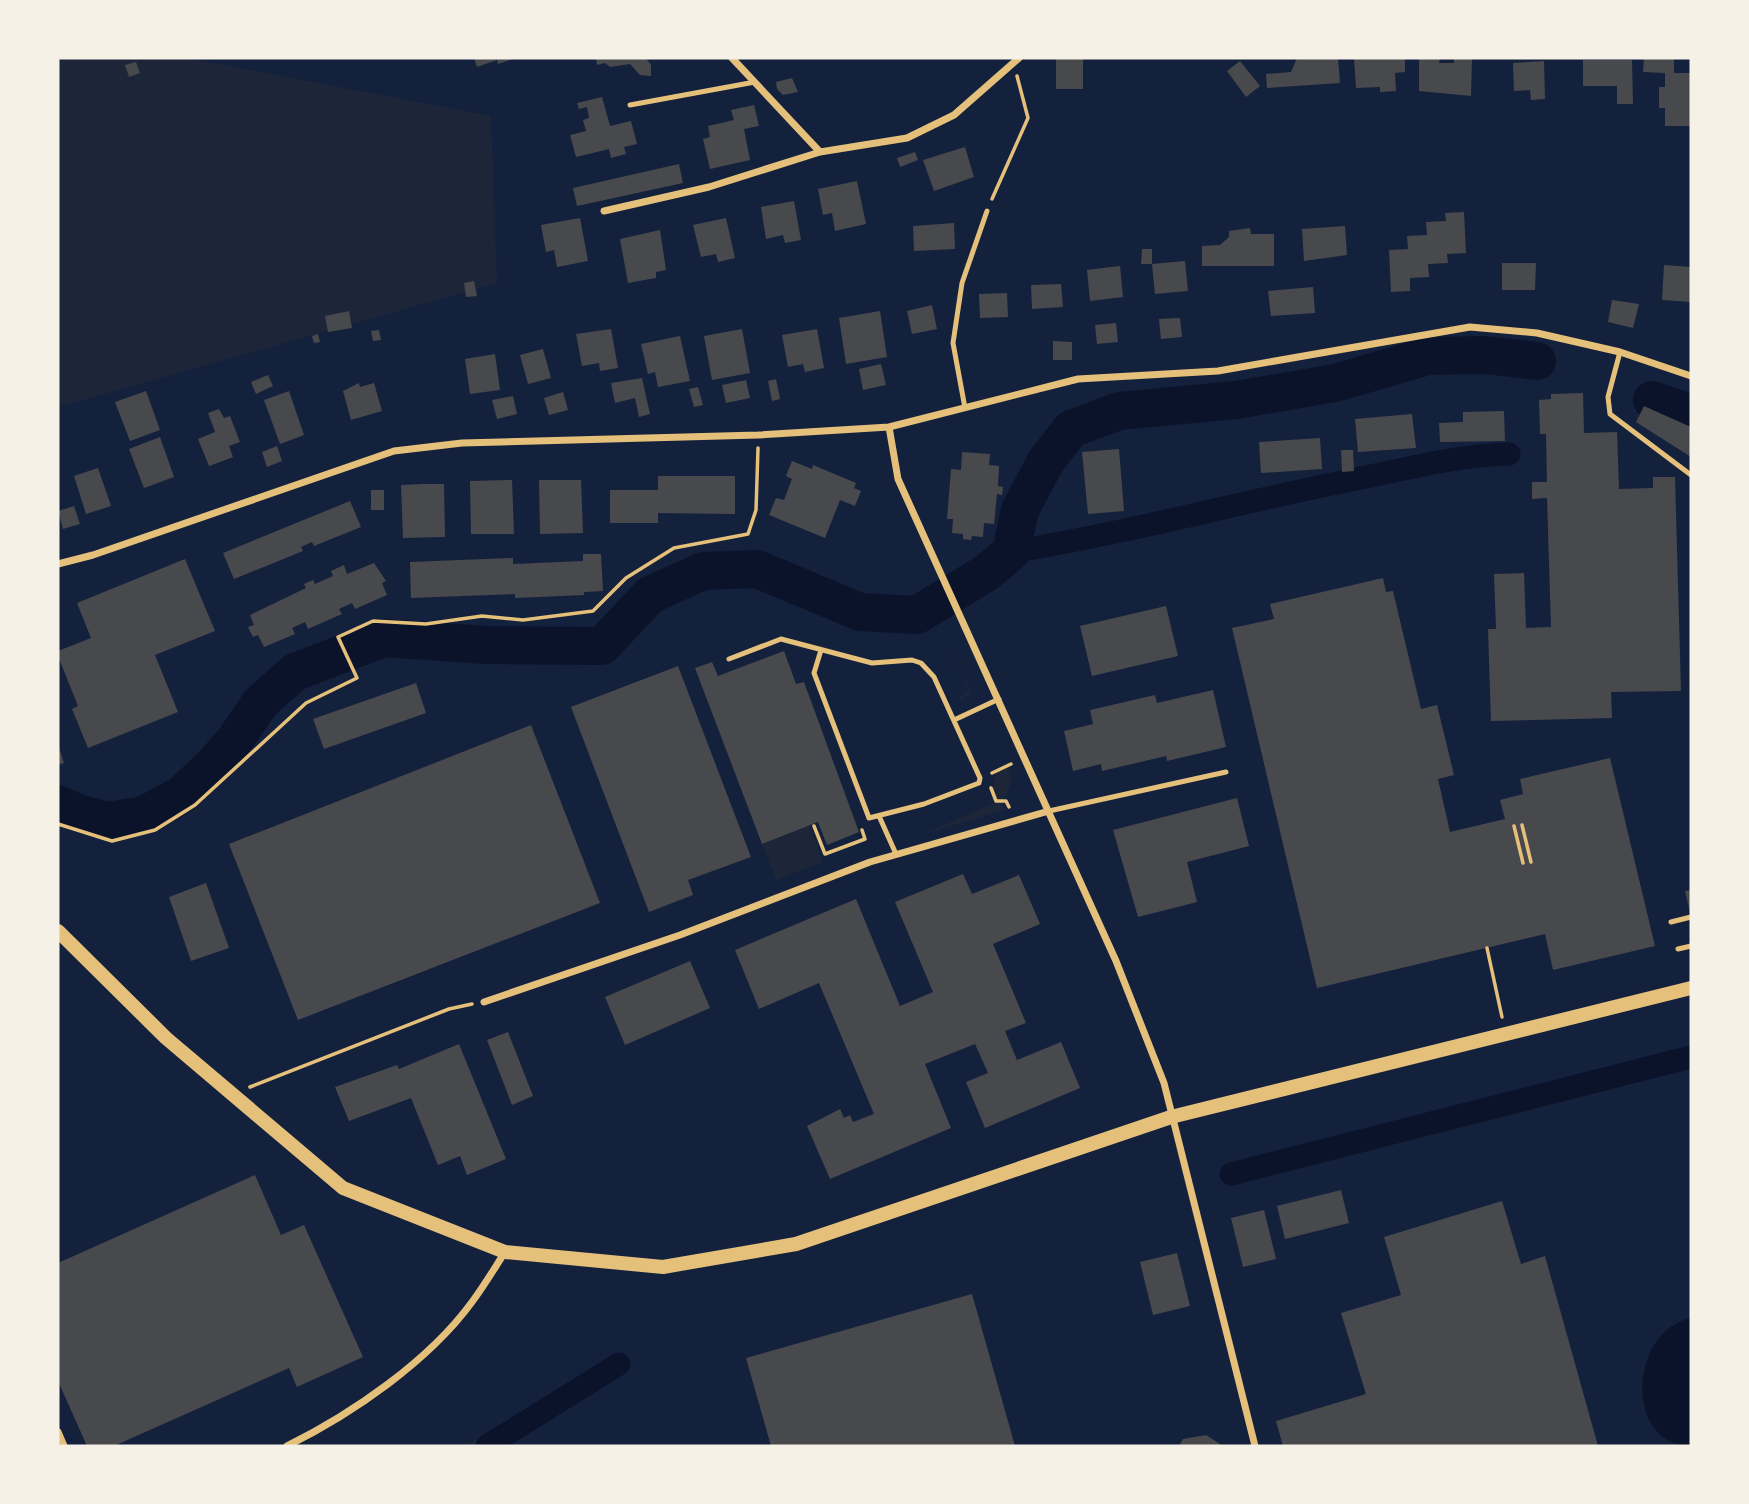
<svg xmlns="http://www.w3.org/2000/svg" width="1749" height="1504" font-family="'Exo 2',sans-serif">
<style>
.green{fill:#1d2539}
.water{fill:#0b132b}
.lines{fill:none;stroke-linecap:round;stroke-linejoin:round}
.canal{stroke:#0b132b;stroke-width:23}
.river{stroke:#0b132b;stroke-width:38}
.building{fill:#48494c}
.path{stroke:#e5c07b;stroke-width:3.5}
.service{stroke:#e5c07b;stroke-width:5}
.minor{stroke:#e5c07b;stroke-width:7}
.secondary{stroke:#e5c07b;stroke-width:14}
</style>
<rect width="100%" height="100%" fill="#14213d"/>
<path class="green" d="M58 58H187L491 116 497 283 58 407Z
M944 638 972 693 960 700 958 697 969 691Z
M1008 766C1013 779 1011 788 1004 799L997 800 993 790 996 772Z
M998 801 1004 802V810L922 835Z
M809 826 823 862 776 880 762 844Z
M618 1354 633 1362 509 1446H465Z"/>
<path class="water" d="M1691 1318V1446C1624 1446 1628 1331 1691 1318Z"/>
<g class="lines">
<path class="canal" d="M1011 552C1127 533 1241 502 1356 479 1407 469 1458 455 1509 454
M1231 1174 1691 1057
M487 1446 619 1364"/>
<path class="river" d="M1652 400 1691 413
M58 804 78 813 108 821 144 815 181 795 214 764 235 740 260 703 295 672 384 638 485 645 602 646 650 595 703 571 757 569 860 612 917 615 986 573 1011 552 1020 510 1046 461 1071 429 1119 411 1236 400 1335 383 1428 356 1485 355 1537 361"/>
</g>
<path class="building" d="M474 58H516L498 64 497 60 477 67Z
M596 58H646L651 65V76L640 75 630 64 610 67 605 63 597 65Z
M1056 58H1083V89H1056Z
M1297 58H1338L1340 83 1267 88 1266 74 1291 72Z
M1354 58H1405V72L1395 73 1396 91 1380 92V87L1356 88Z
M1419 58 1440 59 1439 63H1454V58L1472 59 1471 96 1419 91Z
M1644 58H1674V73H1691V126H1665V108H1659V87H1665V73L1643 72Z
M1583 60H1632L1633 104H1617V86H1583Z
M1240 61 1260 86 1246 97 1227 71Z
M1544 61 1545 99 1531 100 1530 90 1514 91 1513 63Z
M136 62 140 73 129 77 125 65Z
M792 78 798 92 783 95 777 89 776 82Z
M602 97 610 126 631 121 637 144 624 147 626 154 611 158 609 149 576 157 570 135 586 131 583 120 589 118 587 107 579 109 577 103Z
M754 105 759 126 744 129 750 160 710 169 703 139 710 137 708 126 734 120 731 110Z
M965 147 974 177 934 191 923 160Z
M915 152 918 160 900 167 897 158Z
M679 164 683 183 577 206 573 188Z
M857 181 866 224 835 231 832 213 823 215 818 189Z
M794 201 801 240 785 243 783 235 766 239 761 207Z
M1464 212 1466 253 1447 254 1448 263 1428 264 1429 277 1410 278V291L1391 292 1389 250 1408 249 1407 236 1427 235 1426 222 1446 221 1445 213Z
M580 218 588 261 557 267 554 250 546 252 541 225Z
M726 218 735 258 718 262 716 254 701 257 693 225Z
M954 223 955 249 914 251 913 226Z
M1345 226 1347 255 1304 261 1302 229Z
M1250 228 1251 234H1274V266H1202V246L1220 245 1229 237V231Z
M660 230 666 270 656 272V278L628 283 620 239Z
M1142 249H1152V264H1141Z
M1185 261 1188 291 1155 294 1152 264Z
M1502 263H1536L1535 290H1502Z
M1664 265 1691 267V302L1662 300Z
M1120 266 1123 297 1090 301 1087 270Z
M474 281 477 296 466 297 464 283Z
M1061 284 1063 307 1032 309 1031 285Z
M1313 287 1315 313 1271 316 1268 291Z
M1007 293 1008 317 980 318 979 294Z
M1612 300 1639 304 1633 328 1608 322Z
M932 305 937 329 912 334 907 311Z
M349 311 352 328 328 332 325 316Z
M880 311 887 357 846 364 839 318Z
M1180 318 1182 337 1161 339 1159 319Z
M1116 323 1118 342 1097 344 1095 325Z
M611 329 618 368 600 371 599 363 582 366 576 334Z
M742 329 750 373 712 380 704 336Z
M817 329 824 368 805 372 803 364 788 367 782 335Z
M379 330 381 340 373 341 371 331Z
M318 334 320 342 314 343 312 336Z
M680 336 690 381 658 387 655 372 648 374 641 344Z
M1053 341 1072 342V360H1053Z
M543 349 551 378 528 384 520 355Z
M495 354 500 390 470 394 465 359Z
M881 364 886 385 863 390 859 369Z
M268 375 273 386 256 394 251 382Z
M642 378 650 414 639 417 635 398 615 403 611 383Z
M776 379 780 399 772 401 768 381Z
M746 380 750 398 726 403 722 385Z
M359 383 360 387 374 383 382 411 351 420 343 391Z
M698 387 703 405 694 407 689 389Z
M146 391 160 430 130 441 115 402Z
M289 391 304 435 280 444 264 400Z
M563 392 568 410 549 415 544 398Z
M1583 393 1584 433 1617 432 1619 489 1653 488V477H1675L1681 691 1611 692 1612 718 1491 721 1488 629H1496L1494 574 1524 573 1526 628 1551 627 1547 498 1532 499V482H1547L1546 434H1540L1539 400 1551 399V394Z
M513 396 517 414 497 419 492 400Z
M1644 406 1691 427V457L1636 422Z
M219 409 224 418 230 416 240 442 229 446 233 457 209 466 198 439 215 432 208 413Z
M1504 411 1505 441 1440 442 1439 423 1463 422V412Z
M1412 414 1416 448 1358 452 1355 419Z
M160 437 174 477 144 488 129 449Z
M1320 438 1322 469 1261 473 1259 442Z
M277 446 282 461 267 467 262 452Z
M1119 449 1124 511 1088 514 1082 452Z
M1341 450H1353L1354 471 1342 472Z
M962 452 990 454 989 465 999 466 998 486 1003 487 1002 495 997 494 994 524 984 523 983 537 972 536 971 540 963 539V534L952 533 953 519H947L951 469 961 470Z
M792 461 812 469 813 465 856 483 854 488 861 491 855 506 840 500 825 538 769 515 776 498 784 500 792 479 786 476Z
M98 468 111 506 86 514 74 476Z
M658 476H735V514L658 513V523H610V490H658Z
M512 480 514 534H471L470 481Z
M539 480H581L583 533 540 534Z
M423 484H444L445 537 403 538 401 485Z
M371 490H384V510H371Z
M350 501 361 527 314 546 312 542 301 547 303 551 234 579 223 553Z
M74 506 80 524 63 529 58 511Z
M583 554H601L603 591 584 592V595L515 598V594L411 598 410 562 513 558V564L583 561Z
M185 559 215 631 155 655 178 712 88 748 72 709 78 706 58 656V651L91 638 77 603Z
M374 563 386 581 382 583 387 595 355 609 352 603 339 609 342 614 308 629 305 622 292 628 295 634 264 647 258 635 253 637 248 627 254 625 250 615 306 588 304 584 313 580 315 584 333 576 331 571 344 565 347 574Z
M1383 578 1386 592 1393 591 1421 709 1437 705 1454 775 1438 779 1450 832 1505 819 1500 800 1523 794 1520 779 1610 758 1655 946 1553 970 1545 934 1317 988 1232 628 1274 619 1270 604Z
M1166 606 1178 656 1092 676 1080 626Z
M784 651 796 684 804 682 859 832 827 845 818 822 762 844 695 668 712 662 718 676Z
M678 666 751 857 688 880 693 895 649 912 571 707Z
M416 683 426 713 324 749 313 719Z
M1213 690 1226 747 1167 761 1166 756 1102 771 1101 764 1073 771 1064 731 1093 724 1090 710 1155 695 1157 703Z
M531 725 600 903 298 1020 229 844Z
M58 744 64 763 58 765Z
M1237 798 1249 846 1187 862 1197 902 1138 917 1113 830Z
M963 874 972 894 1019 875 1040 924 993 944 1026 1023 1005 1031 1017 1060 1061 1042 1080 1088 985 1128 966 1082 988 1073 975 1044 925 1064 951 1128 830 1179 807 1126 840 1109 844 1118 850 1115 853 1122 874 1114 819 983 759 1009 735 950 856 899 900 1006 933 992 895 902Z
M206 883 229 948 191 961 169 897Z
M1691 890V912H1690L1685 891Z
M690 961 710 1008 625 1045 605 997Z
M508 1032 533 1096 512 1105 487 1040Z
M459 1044 506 1159 467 1175 460 1156 438 1165 411 1098 349 1121 335 1087 397 1065 399 1069Z
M255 1175 281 1235 304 1225 363 1357 297 1387 289 1368 114 1446H87L58 1381V1263Z
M1341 1190 1349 1223 1285 1239 1277 1206Z
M1502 1201 1521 1264 1545 1256 1598 1446H1283L1276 1421 1366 1394 1341 1313 1401 1295 1384 1237Z
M1264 1210 1276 1259 1243 1267 1231 1218Z
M1177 1253 1190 1306 1153 1315 1140 1262Z
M972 1294 1015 1446H771L746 1358Z
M1206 1435 1223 1446H1179L1183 1439Z"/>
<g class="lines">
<path class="path" d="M992 199 1028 118 1017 76
M992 773 1011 764
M991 788 996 801H1006L1009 807
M58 824 112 841 155 830 195 805 306 703 357 678 338 637 373 621 426 624 482 616 523 620 593 611 626 578 674 548 748 534 756 510 758 448
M1522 825 1531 862
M814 826 825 854 865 839 862 830
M1514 826 1523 863
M1487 948 1502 1017
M250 1087 449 1009 472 1004"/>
<path class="service" d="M630 105 755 82
M1620 352 1608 397 1610 414 1691 475
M965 408 953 343 962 283 987 211
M729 659 781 639 872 663 912 660 921 663 934 677 980 778 979 783 924 804 869 818 814 673 821 650
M954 720 999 699
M1049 811 1226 772
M879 816 896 854
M1671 922 1691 917
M1678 949 1691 946"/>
<path class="minor" d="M732 58 820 152
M604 211 709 187 820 152 907 138 954 115 1019 58
M889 427 898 479 1116 961 1164 1083 1255 1446
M58 564 93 555 394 451 462 443 758 435 889 427 1078 379 1218 371 1470 327 1537 333 1620 352 1691 376
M484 1002 680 935 870 862 1049 811
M58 1432 64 1446
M287 1446C352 1414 429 1361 472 1302 484 1286 494 1269 505 1252"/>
<path class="secondary" d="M58 931 166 1038 343 1188 505 1252 663 1267 796 1244 1171 1117 1691 988"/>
</g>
<rect width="1749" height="1504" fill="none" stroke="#f6f1e7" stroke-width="119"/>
</svg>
